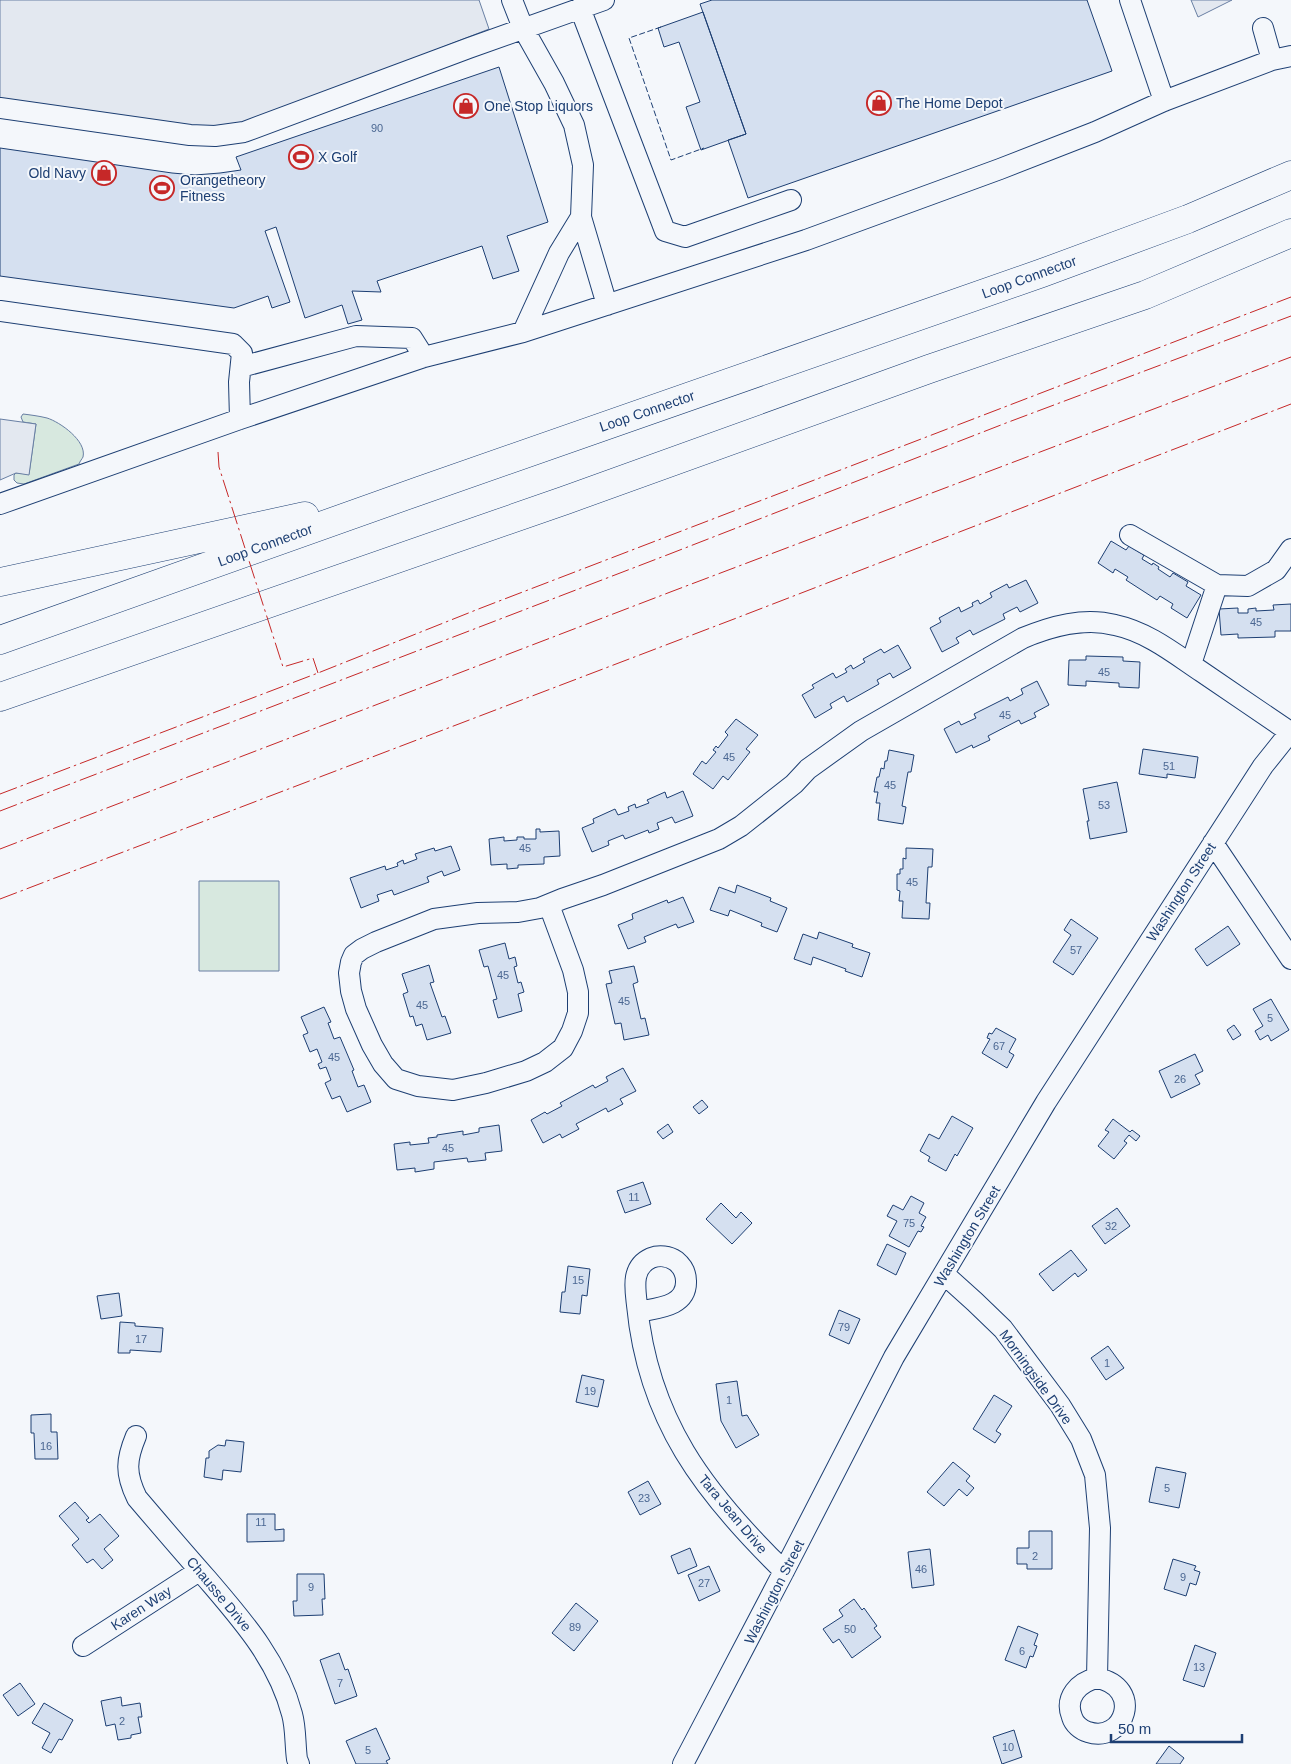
<svg xmlns="http://www.w3.org/2000/svg" width="1291" height="1764" font-family="Helvetica,sans-serif">
<style>
.green{fill:#d7e8df;stroke:#687fa3}
.parking{fill:#e3e8f0;stroke:#687fa3}
.building{fill:#d5e0f0;stroke:#1d3f73}
.lines{fill:none;stroke-linecap:round;stroke-linejoin:round}
.minor-casing{stroke:#1d3f73;stroke-width:22}
.highway-casing{stroke:#1d3f73;stroke-width:29}
.minor{stroke:#f4f7fb;stroke-width:20}
.highway{stroke:#f4f7fb;stroke-width:28}
.fence{stroke:#1d3f73;stroke-width:1;stroke-dasharray:6 2.5;stroke-linecap:butt}
.power{stroke:#c62828;stroke-width:1;stroke-dasharray:18 4 2.5 4;stroke-linecap:butt}
.labels{text-anchor:middle;dominant-baseline:central;stroke-width:4;stroke-linejoin:round;paint-order:stroke}
.number-label{font-size:11px;fill:#4b6792}
.poi-label{font-size:14px;fill:#1d3f73;stroke:#f4f7fb;text-anchor:start}
.street-label{font-size:14px;fill:#1d3f73;stroke:#f4f7fb}
</style>
<rect width="100%" height="100%" fill="#f4f7fb"/>
<path class="green" d="M23 414C31 415 39 416 47 418 60 422 87 441 83 457 82 459 80 461 79 464L24 484 17 483 14 480V475L16 473 29 474 36 424 23 422 21 417Z
M199 881H279V971H199Z"/>
<path class="parking" d="M0 0H479L489 29 215 136 0 108Z
M1191 0H1232L1198 17Z
M0 419 36 424 29 475 16 473 0 480Z"/>
<path class="building" d="M712 0H1087L1112 71 748 198 728 140 746 134 700 4Z
M703 12 746 134 701 150 686 107 700 102 679 42 664 47 658 28Z
M499 67 548 222 507 236 519 271 493 279 482 246 377 281 381 292 352 291 362 320 348 324 342 305 305 318 276 227 265 231 290 302 272 308 268 296 234 308 0 276V148L172 173 195 175 220 173 241 170 236 157Z
M1111 541 1126 550 1129 546 1144 555 1142 559 1152 565 1153 563 1159 567 1158 569 1170 577 1173 573 1188 582 1186 586 1201 595 1187 618 1171 608 1173 604 1160 596 1157 600 1126 580 1128 577 1115 569 1113 573 1098 563Z
M1026 580 1038 603 1020 612 1017 607 1003 614 1005 619 973 635 970 630 956 638 959 643 942 652 930 628 941 622 939 618 959 607 961 612 973 606 972 603 978 600 980 604 992 597 990 593 1007 584 1009 588Z
M1291 604V631H1275V637L1238 638V634L1221 635 1219 609 1238 608V613H1248V609L1256 608V611L1274 610 1273 605Z
M898 645 911 668 893 678 890 673 877 680 879 684 847 702 844 696 830 704 832 708 815 718 802 695 814 688 812 685 833 673 836 678 847 672 845 669 851 665 853 669 865 662 863 659 881 649 884 653Z
M1086 656 1123 657V661L1140 662 1139 688 1119 687V683L1086 681V686L1068 685 1069 660H1086Z
M1037 681 1049 705 1034 713 1036 717 1021 724 1019 720 988 736 990 740 973 748 972 745 956 753 944 729 959 721 961 725 976 718 974 714 1008 697 1010 701 1023 694 1021 689Z
M736 719 758 735 746 749 750 752 728 780 723 776 713 789 693 774 702 761 706 764 716 752 713 750 716 746 718 748 728 735 725 732Z
M1143 749 1198 757 1195 778 1167 774V778L1139 774Z
M889 750 914 755 911 772H908L902 806 906 807 903 824 878 820 880 803H876L878 792H874L877 777H879L881 768 884 769 885 761H887Z
M1117 782 1127 832 1090 839 1087 821H1089L1083 789Z
M683 791 693 816 675 823 672 817 657 823 659 829 649 833 648 830 625 839 623 835 608 841 609 845 592 852 582 828 594 823 593 819 615 809 618 815 629 811 628 807 635 804 636 808 649 803 647 800 665 792 667 798Z
M536 829H540V832L559 831 560 856 544 857V864L518 865V868L507 869V864L491 865 489 839 504 837V841L517 840V837H524V839H536Z
M451 846 460 870 444 876 442 871 427 877 429 882 394 895 392 890 377 895 379 901 361 908 350 878 385 866 386 870 398 866 397 863 403 860 404 864 417 859 415 854 434 848 435 851Z
M906 848 933 849 932 867H928L926 903H930L929 919 902 918 903 901H899L900 891 897 890V874H900V869H903V858L906 859Z
M737 885 771 898 770 901 787 908 777 932 761 926 762 923 730 910 728 916 710 910 719 887 735 893Z
M683 897 694 922 678 928 676 924 644 937 646 942 628 949 618 925 633 919 632 914 667 900 668 903Z
M1071 919 1098 938 1073 975 1053 962 1071 935 1064 930Z
M1228 926 1240 944 1207 966 1195 949Z
M819 932 853 944 852 947 870 953 862 977 845 971 846 969 813 957 811 965 794 959 803 934 817 939Z
M505 943 509 959 515 957 517 966 514 967 518 983 521 982 524 992 518 994 522 1011 498 1018 493 1000 497 999 488 966 484 967 479 950Z
M429 965 434 982 430 983 442 1017 445 1016 451 1033 427 1040 422 1024 416 1026 413 1016 410 1017 403 994 408 992 402 974Z
M634 966 638 982 633 984 641 1019 645 1018 649 1035 624 1040 621 1023 615 1024 606 984 612 983 609 971Z
M1271 999 1289 1030 1271 1041 1268 1035 1260 1040 1255 1031 1263 1026 1253 1009Z
M324 1007 331 1022 328 1023 334 1039 340 1037 354 1070 352 1071 358 1087 364 1085 371 1102 347 1112 340 1096 332 1099 325 1083 331 1080 326 1067 320 1069 318 1064 322 1062 317 1049 310 1052 303 1035 308 1033 301 1017Z
M1234 1025 1241 1035 1233 1040 1227 1030Z
M996 1028 1016 1039 1009 1052 1014 1055 1007 1068 982 1053 990 1039 987 1038 989 1033 992 1034Z
M1195 1054 1203 1071 1195 1075 1200 1084 1171 1098 1159 1071Z
M623 1068 636 1091 620 1099 623 1104 608 1112 606 1108 576 1124 579 1129 562 1138 560 1134 543 1143 531 1120 545 1112 547 1114 562 1106 560 1103 593 1085 595 1088 608 1081 606 1077Z
M702 1100 708 1107 699 1114 693 1107Z
M952 1116 973 1128 957 1156 955 1154 946 1171 928 1161 930 1157 920 1151 929 1134 939 1139Z
M1113 1119 1130 1132 1132 1130 1140 1136 1136 1141 1129 1135 1124 1141 1127 1143 1114 1159 1098 1146 1109 1132 1105 1130Z
M668 1124 673 1132 663 1139 657 1132Z
M499 1125 502 1151 485 1153 486 1160 468 1162 467 1158 434 1162V1169L415 1172V1168L397 1170 394 1144 410 1142V1145L429 1143 428 1138 437 1137V1135L463 1131V1135L479 1132V1128Z
M643 1182 651 1204 625 1213 617 1191Z
M911 1196 924 1203 919 1213 926 1217 921 1226 924 1227 921 1232 918 1231 909 1247 889 1236 897 1221 887 1216 893 1205 903 1210Z
M721 1203 736 1218 741 1212 752 1223 732 1244 706 1219Z
M1117 1208 1130 1226 1105 1244 1092 1226Z
M887 1244 906 1253 896 1275 877 1265Z
M1071 1250 1087 1270 1078 1277 1075 1273 1053 1291 1039 1274Z
M568 1266 590 1269 587 1296 582 1295 580 1314 560 1312 562 1292H565Z
M119 1293 122 1316 101 1319 97 1296Z
M839 1310 860 1319 849 1344 829 1335Z
M120 1322 135 1323V1326L163 1328 161 1352 130 1350V1353H118Z
M1108 1346 1124 1368 1106 1380 1091 1358Z
M582 1375 604 1380 598 1407 576 1402Z
M737 1381 742 1416 747 1415 759 1435 736 1448 721 1421 716 1384Z
M994 1395 1012 1406 996 1431 1001 1434 995 1443 973 1429Z
M51 1414V1432H57L58 1459H35L34 1433H31V1415Z
M226 1440 244 1442 241 1472 223 1470 222 1480 204 1477 206 1458H209V1451L218 1445 225 1446Z
M953 1462 970 1476 966 1481 974 1488 967 1496 959 1489 944 1506 927 1492Z
M1156 1467 1186 1473 1179 1508 1149 1502Z
M648 1481 661 1504 640 1515 628 1492Z
M75 1502 89 1518 86 1520 89 1523 100 1514 119 1536 104 1549 113 1560 102 1569 93 1559 87 1563 72 1545 79 1539 59 1516Z
M247 1514H275V1530L284 1529V1541L247 1542Z
M1029 1531H1052V1569H1027V1564H1017V1548H1029Z
M690 1548 697 1566 678 1574 671 1556Z
M930 1549 934 1585 912 1588 908 1552Z
M1173 1559 1196 1566 1194 1570 1200 1572 1196 1585 1190 1583 1186 1596 1164 1589Z
M709 1566 720 1591 699 1601 688 1575Z
M297 1574H324L325 1599H322L323 1615 294 1616 293 1601H297Z
M854 1599 862 1610 864 1608 877 1626 874 1628 881 1637 852 1658 839 1639 833 1643 823 1629 843 1616 839 1610Z
M576 1603 598 1621 574 1651 552 1633Z
M1018 1626 1038 1634 1034 1645 1037 1646 1033 1657 1030 1656 1026 1668 1005 1660Z
M1195 1645 1216 1653 1204 1687 1183 1680Z
M339 1653 345 1670 348 1669 357 1696 335 1704 320 1660Z
M20 1683 35 1704 18 1716 3 1695Z
M121 1697 122 1706 140 1703 142 1717H138L141 1733 131 1735V1738L118 1740 115 1724 106 1726 101 1701Z
M44 1703 73 1720 62 1740 59 1739 51 1753 42 1748 50 1733 32 1723Z
M376 1728 390 1759 386 1761 388 1764H356L346 1741Z
M1014 1730 1022 1757 1002 1764 993 1737Z
M1169 1746 1184 1758 1180 1764H1156Z"/>
<g class="lines">
<defs>
<path id="minor" d="M512 0 523 28 554 83 574 125 583 165 581 217 607 305
M1130 0 1164 101
M580 8 665 231 685 237 791 200
M1263 28 1272 60
M0 108 190 135 215 136 244 132 469 48 604 0
M0 311 233 344 242 353 239 382 240 419
M523 332 559 253 581 217
M241 367 356 336 412 338 424 357
M0 504 240 419 424 357 523 332 806 240 1000 169 1095 132 1164 101 1272 60 1291 56
M1130 535 1217 585
M1191 664 1217 585 1248 586 1276 570 1291 549
M1213 843 1291 959
M549 905 573 970 578 992V1013L572 1031 563 1048 545 1062 526 1071 486 1083 453 1090 418 1086 396 1079 383 1064 372 1045 356 1009 351 991 349 973 351 962 354 955 362 949 376 942 434 919 478 913 518 912 540 908 562 899 603 885 719 839 741 826 794 784 808 769 861 731 1023 638C1052 626 1084 617 1115 625 1148 632 1175 654 1202 672 1231 692 1261 712 1290 732
M944 1274 975 1302 1003 1329 1060 1405 1081 1439 1095 1475 1100 1528 1097 1678C1079 1682 1064 1697 1072 1717 1074 1724 1081 1730 1088 1732 1125 1744 1144 1687 1097 1678
M638 1312C657 1308 687 1307 686 1281 686 1273 682 1266 676 1261 669 1256 659 1255 651 1258 631 1267 635 1288 637 1305 648 1420 704 1493 784 1571
M136 1436C126 1460 125 1473 137 1498 160 1525 183 1552 207 1579 242 1620 278 1660 292 1714 296 1728 295 1745 297 1759L299 1764
M83 1646 199 1571
M683 1764 784 1571 894 1357 1046 1102 1263 766 1291 731"/>
<path id="highway" d="M0 582 305 516
M0 640 419 491 1042 273 1188 219 1291 175
M0 697 566 500 929 369 1145 295 1291 233"/>
</defs>
<use href="#minor" class="minor-casing"/>
<use href="#highway" class="highway-casing"/>
<use href="#minor" class="minor"/>
<use href="#highway" class="highway"/>
<path class="fence" d="M661 27 629 38 671 160 704 148"/>
<path class="power" d="M218 452 219 467 283 667 313 658 318 673
M0 794 318 673 481 608 1291 297
M0 811 667 555 1006 423 1291 316
M0 849 673 591 1291 357
M0 899 734 619 1291 404"/>
</g>
<defs>
<symbol id="shop-ring" viewBox="-11 -11 22 22"><circle r="9.5" fill="#f4f7fb" stroke="#c62828" stroke-width="1.5"/><path d="M-5-2.5h2.3a2.7 3.5 0 0 1 5.4 0H5L5.5 6h-11ZM-1.5-2.5h3a1.5 2.3 0 0 0-3 0Z" fill="#c62828"/></symbol>
<symbol id="stadium-ring" viewBox="-11 -11 22 22"><circle r="9.5" fill="#f4f7fb" stroke="#c62828" stroke-width="1.5"/><path d="M0-5a6.5 5 0 1 0 0 10a6.5 5 0 1 0 0-10ZM-3.5-1.8h7v3.6h-7Z" fill="#c62828"/></symbol>
</defs>
<g fill-rule="evenodd">
<use href="#shop-ring" x="865" y="89" width="28" height="28"/>
<use href="#shop-ring" x="452" y="92" width="28" height="28"/>
<use href="#stadium-ring" x="287" y="143" width="28" height="28"/>
<use href="#shop-ring" x="90" y="159" width="28" height="28"/>
<use href="#stadium-ring" x="148" y="174" width="28" height="28"/>
</g>
<g class="labels">
<g class="number-label">
<text x="377" y="128">90</text>
<text x="1256" y="622">45</text>
<text x="1104" y="672">45</text>
<text x="1005" y="715">45</text>
<text x="729" y="757">45</text>
<text x="1169" y="766">51</text>
<text x="890" y="785">45</text>
<text x="1104" y="805">53</text>
<text x="525" y="848">45</text>
<text x="912" y="882">45</text>
<text x="1076" y="950">57</text>
<text x="503" y="975">45</text>
<text x="624" y="1001">45</text>
<text x="422" y="1005">45</text>
<text x="1270" y="1018">5</text>
<text x="999" y="1046">67</text>
<text x="334" y="1057">45</text>
<text x="1180" y="1079">26</text>
<text x="448" y="1148">45</text>
<text x="634" y="1197">11</text>
<text x="909" y="1223">75</text>
<text x="1111" y="1226">32</text>
<text x="578" y="1280">15</text>
<text x="844" y="1327">79</text>
<text x="141" y="1339">17</text>
<text x="1107" y="1363">1</text>
<text x="590" y="1391">19</text>
<text x="729" y="1400">1</text>
<text x="46" y="1446">16</text>
<text x="1167" y="1488">5</text>
<text x="644" y="1498">23</text>
<text x="261" y="1522">11</text>
<text x="1035" y="1556">2</text>
<text x="921" y="1569">46</text>
<text x="1183" y="1577">9</text>
<text x="704" y="1583">27</text>
<text x="311" y="1587">9</text>
<text x="575" y="1627">89</text>
<text x="850" y="1629">50</text>
<text x="1022" y="1651">6</text>
<text x="1199" y="1667">13</text>
<text x="340" y="1683">7</text>
<text x="122" y="1721">2</text>
<text x="1008" y="1747">10</text>
<text x="368" y="1750">5</text>
</g>
<g class="poi-label">
<text x="896" y="103">The Home Depot</text>
<text x="484" y="106">One Stop Liquors</text>
<text x="318" y="157">X Golf</text>
<text x="86" y="173" text-anchor="end">Old Navy</text>
<text x="180" y="180">Orangetheory<tspan x="180" dy="16">Fitness</tspan></text>
</g>
<g class="street-label">
<text transform="translate(1029 277) rotate(-20)">Loop Connector</text>
<text transform="translate(647 411) rotate(-19)">Loop Connector</text>
<text transform="translate(265 545) rotate(-20)">Loop Connector</text>
<text transform="translate(1181 892) rotate(-57)">Washington Street</text>
<text transform="translate(967 1236) rotate(-59)">Washington Street</text>
<text transform="translate(1036 1377) rotate(54)">Morningside Drive</text>
<text transform="translate(733 1514) rotate(50)">Tara Jean Drive</text>
<text transform="translate(774 1592) rotate(-63)">Washington Street</text>
<text transform="translate(219 1594) rotate(50)">Chausse Drive</text>
<text transform="translate(141 1608) rotate(-33)">Karen Way</text>
</g>
</g>
<path d="M1111 1734v8h131v-8" fill="none" stroke="#1d3f73" stroke-width="2.5"/>
<text x="1118" y="1734" font-size="15" fill="#1d3f73" stroke="#f4f7fb" stroke-width="4" paint-order="stroke">50 m</text>
</svg>
